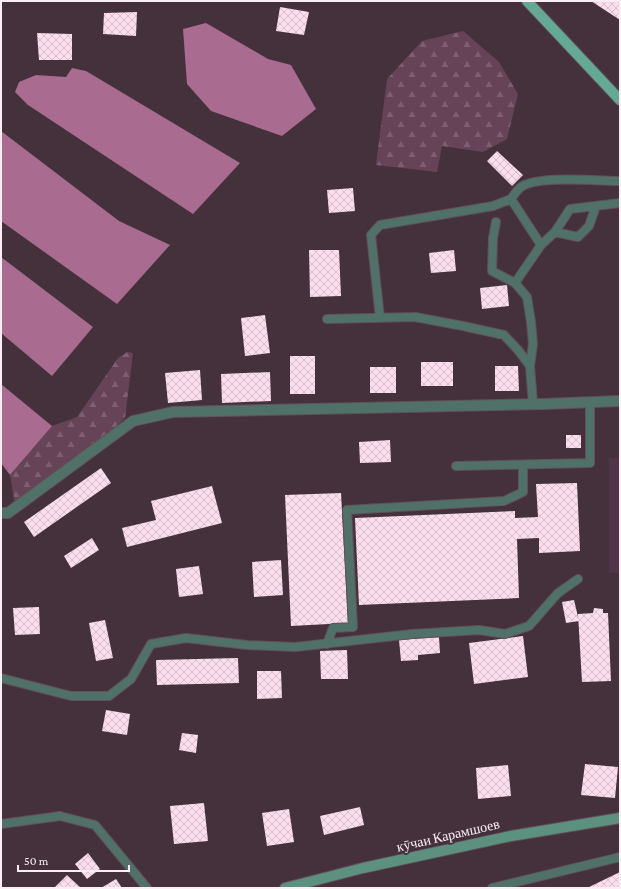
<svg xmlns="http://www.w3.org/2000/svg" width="621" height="889" font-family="'Crimson Pro',serif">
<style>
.built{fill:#4f3545}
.forest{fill:url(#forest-firs)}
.water{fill:#a96b90}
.building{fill:url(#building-cross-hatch)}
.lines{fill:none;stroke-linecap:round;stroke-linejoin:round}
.service-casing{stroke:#614f5a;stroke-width:10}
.minor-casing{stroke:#614f5a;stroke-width:12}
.secondary-casing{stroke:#614f5a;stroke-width:12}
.primary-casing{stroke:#614f5a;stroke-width:12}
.service{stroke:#507167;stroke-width:8}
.minor{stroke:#507167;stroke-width:10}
.secondary{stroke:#5c9180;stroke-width:10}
.primary{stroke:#63a994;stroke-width:10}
.labels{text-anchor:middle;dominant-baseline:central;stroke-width:4;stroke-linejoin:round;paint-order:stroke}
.street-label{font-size:14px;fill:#fbeef5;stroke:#44313c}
</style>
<defs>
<pattern id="forest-firs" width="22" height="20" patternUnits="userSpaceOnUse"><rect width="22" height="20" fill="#674358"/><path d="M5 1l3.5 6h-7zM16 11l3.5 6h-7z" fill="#7e5e71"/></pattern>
<pattern id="building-cross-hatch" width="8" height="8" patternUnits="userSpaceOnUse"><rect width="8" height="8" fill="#fadeed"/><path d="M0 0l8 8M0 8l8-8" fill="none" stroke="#d7c0cc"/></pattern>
</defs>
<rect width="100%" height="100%" fill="#44313c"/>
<path class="built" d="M619 444 620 573H609V458H619Z"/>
<path class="forest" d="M463 31 499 62 518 94 507 139 483 152 442 146 437 172 376 165 387 79 422 41Z
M127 352 133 353 125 418 98 443 15 505 10 475 52 426 77 417 118 358Z"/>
<path class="water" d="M206 23 268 59 291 65 316 109 282 136 211 111 187 84 183 29Z
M72 68 86 71 240 163 193 214 28 105 15 92 19 82 36 75 66 77Z
M1 131 119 221 170 245 117 304 1 221Z
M1 257 93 327 52 376 1 333Z
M1 384 52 426 10 475 1 463Z"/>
<path class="building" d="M591 1H620V20Z
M280 7 309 12 304 35 276 31Z
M137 12 136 36 103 34 104 13Z
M37 33 72 34V60H39Z
M497 151 523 175 512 186 487 161Z
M353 188 355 211 329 213 327 190Z
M309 250H339L341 296 310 297Z
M454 250 456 271 431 273 429 253Z
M507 285 509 306 482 309 480 288Z
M265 315 270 353 245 356 241 318Z
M290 356H315V394H290Z
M421 362H453V386H421Z
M495 366H518L519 391H495Z
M370 367H396V393H370Z
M200 370 202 400 168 403 165 373Z
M270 372 271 401 222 403 221 374Z
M566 435H581V448H566Z
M390 440 391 462 360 463 359 442Z
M101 468 111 483 34 537 24 522Z
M577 483 580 551 539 553V538L517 539 519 598 359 605 355 518 515 511V518L538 517 536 484Z
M212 486 222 523 127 547 122 528 156 520 151 501Z
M341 493 348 623 291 626 285 495Z
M92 538 99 550 71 568 64 556Z
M281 560 283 595 254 597 252 562Z
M199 566 203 594 179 597 176 569Z
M574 600 579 621 566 623 562 602Z
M39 607 40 634 15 635 13 608Z
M594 608 603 609V613H608L611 681 582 682 578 614 593 613Z
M105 620 113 658 96 661 89 623Z
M523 636 528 677 474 684 469 643Z
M439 637 440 653 418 655V660L401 661 399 640Z
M347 650 348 679H321L320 651Z
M238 658 239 683 157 685 156 660Z
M257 671H281L282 698 257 699Z
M106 710 130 714 127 735 102 731Z
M182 733 198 735 196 753 179 750Z
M585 764 618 767 615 798 581 795Z
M508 765 511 796 478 799 476 768Z
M204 803 208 841 174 844 170 806Z
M360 807 364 825 324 835 320 816Z
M289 809 294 842 267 846 262 813Z
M88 853 100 869 87 879 75 864Z
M620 872V888H587Z
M67 875 81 888H54Z
M116 879 122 888H101Z"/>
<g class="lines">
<defs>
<path id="service" d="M511 199C514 195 517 190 521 187 537 175 599 181 620 181
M555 232 570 209 620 203
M541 245 555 232 578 237 589 226 596 206
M515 283 527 297 531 322 533 344 530 366
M380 318 371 235 380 225 493 206 511 199 541 245 515 283 492 271 493 238 496 222
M327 319 415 317 463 326 504 335 518 350 530 366 533 404
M456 466 590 463V402
M327 644 333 628 353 627 347 510 504 501 523 492V465
M1 678 71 696H109L131 679 151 644 186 638 247 645 295 647 412 634 479 630 505 634 529 626 558 593 578 579
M1 824 60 816 95 825 147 888
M492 888 620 857"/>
<path id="minor" d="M1 513H8L133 421 173 412 544 404 620 401"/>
<path id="secondary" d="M285 888 363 868 511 836 620 818"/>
<path id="primary" d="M527 1 620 100"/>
</defs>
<use href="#service" class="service-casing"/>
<use href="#minor" class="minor-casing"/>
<use href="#secondary" class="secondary-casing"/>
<use href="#primary" class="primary-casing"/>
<use href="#service" class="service"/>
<use href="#minor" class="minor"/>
<use href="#secondary" class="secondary"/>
<use href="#primary" class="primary"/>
</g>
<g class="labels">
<g class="street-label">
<text transform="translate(448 835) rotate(-13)">кӯчаи Карамшоев</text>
</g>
</g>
<rect width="621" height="889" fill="none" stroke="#fbeef5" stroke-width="4"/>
<path d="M18 865v6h111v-6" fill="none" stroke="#fbeef5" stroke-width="2"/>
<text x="24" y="865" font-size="12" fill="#fbeef5" stroke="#44313c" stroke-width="3" paint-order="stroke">50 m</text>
</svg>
